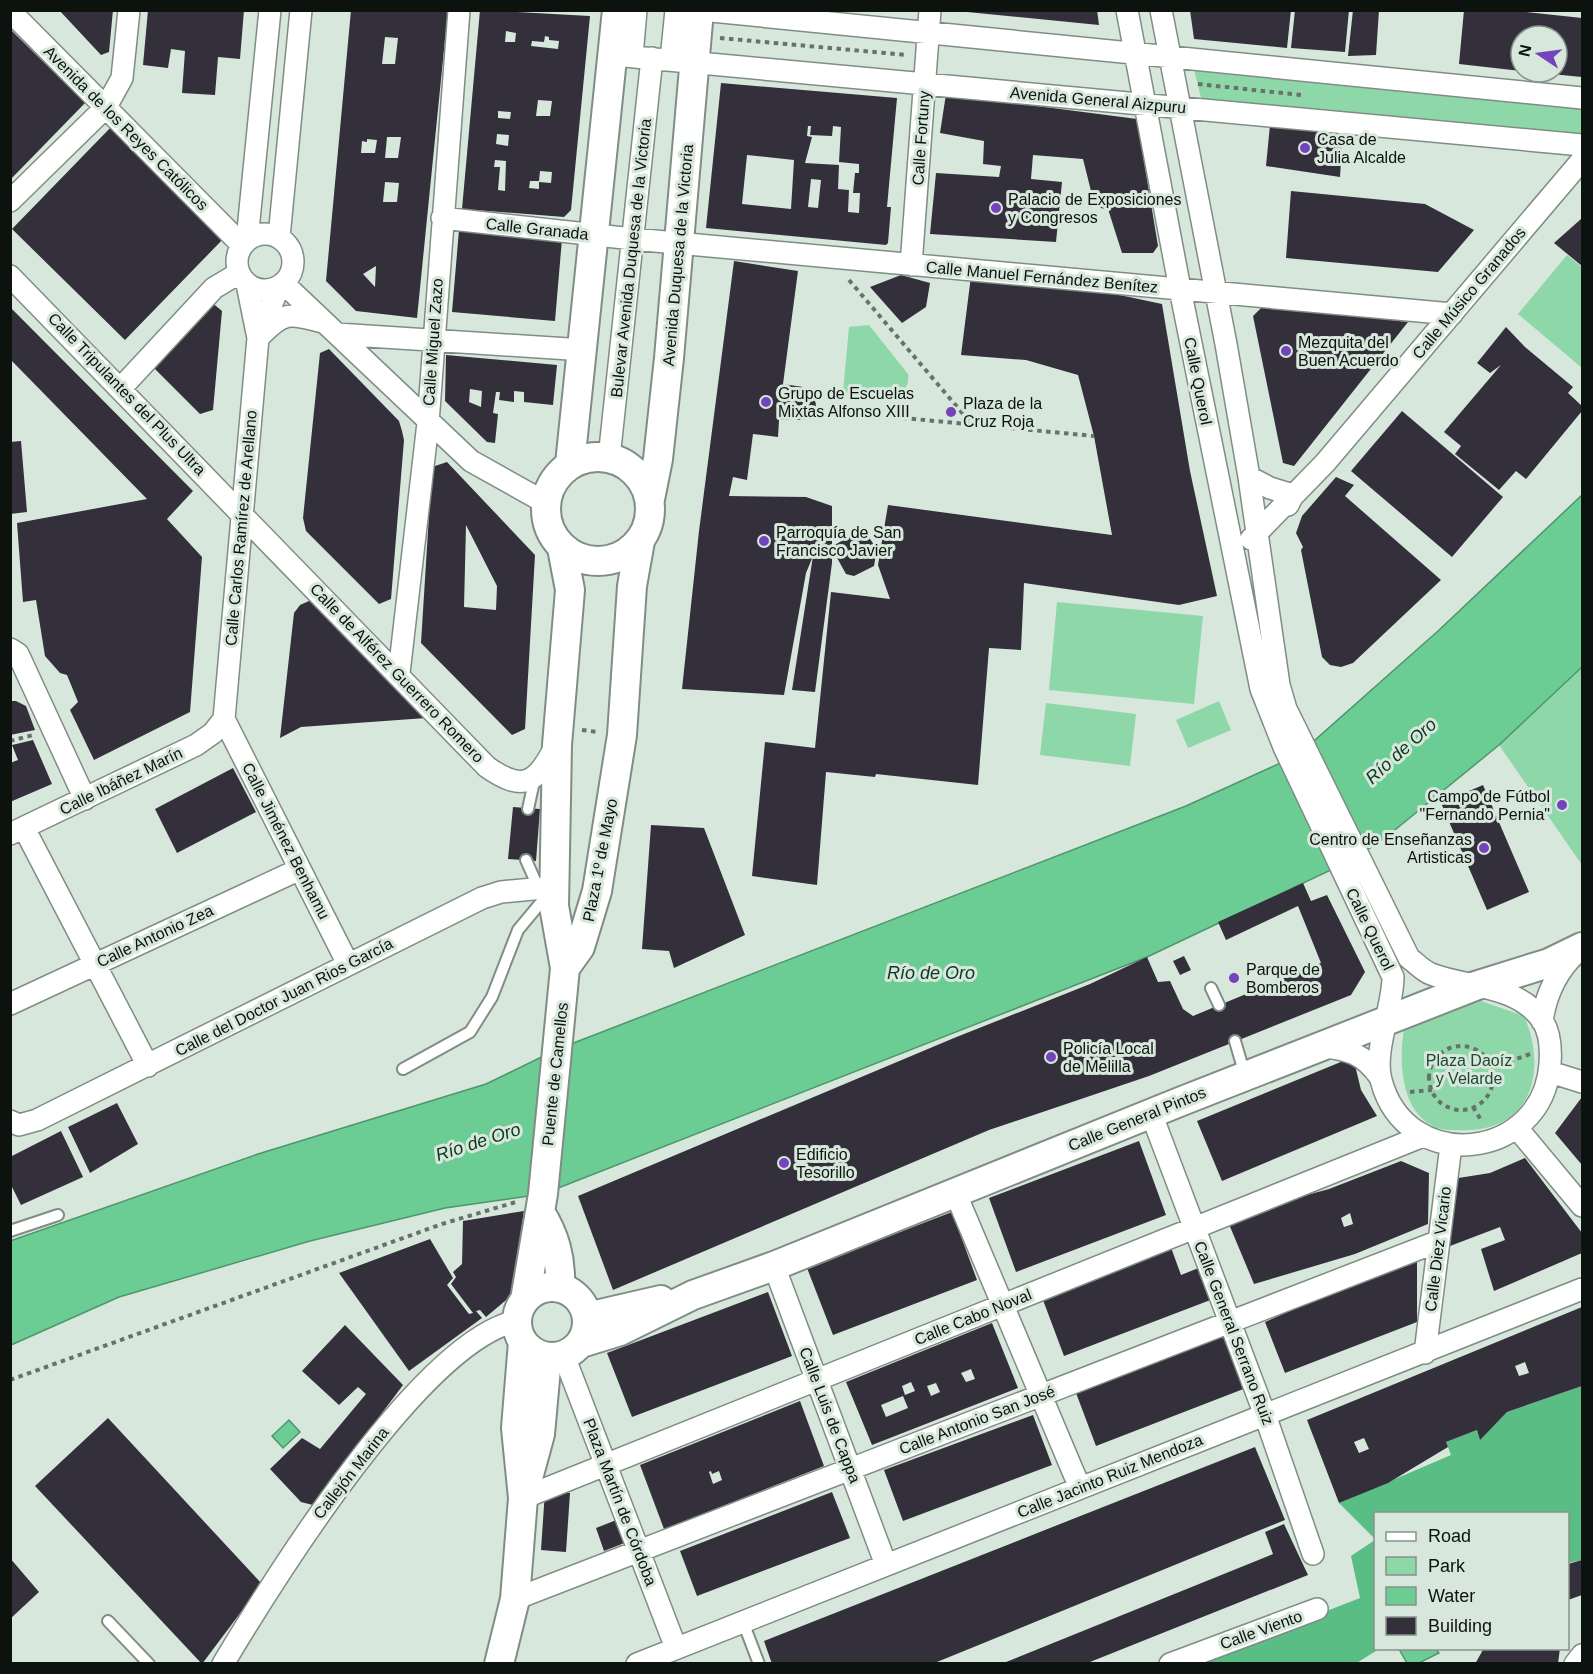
<svg xmlns="http://www.w3.org/2000/svg" width="1593" height="1674" font-family="Helvetica,sans-serif">
<style>
.green{fill:#8ed7a9}
.forest{fill:#5abd84}
.water{fill:#6bcd93;stroke:#4e956b;stroke-width:1.5}
.building{fill:#33303b;fill-rule:evenodd}
.lines{fill:none;stroke-linecap:round;stroke-linejoin:round}
.lane-casing{stroke:#7f8d84;stroke-width:14}
.street-casing{stroke:#7f8d84;stroke-width:24}
.secondary-casing{stroke:#7f8d84;stroke-width:32}
.path{stroke:#68726b;stroke-width:4;stroke-dasharray:4.5 4.5;stroke-linecap:butt}
.lane{stroke:#fff;stroke-width:10}
.street{stroke:#fff;stroke-width:21}
.secondary{stroke:#fff;stroke-width:28}
.poi-dot{fill:#7243bb;stroke:#d8e7dc;stroke-width:2}
.labels{text-anchor:middle;dominant-baseline:central;stroke-width:6;stroke-linejoin:round;paint-order:stroke}
.street-label{font-size:16px;fill:#0c120e;stroke:#d8e7dc}
.poi-label{font-size:16px;fill:#0c120e;stroke:#d8e7dc;text-anchor:start}
.park-label{font-size:16px;fill:#1f4830;stroke:#d8e7dc}
.water-label{font-size:18px;font-style:italic;fill:#0c3720;stroke:#d8e7dc}
</style>
<rect width="100%" height="100%" fill="#d8e7dc"/>
<path class="green" d="M1193 65 1582 106V140L1202 102Z
M1567 255 1582 267V368L1518 314Z
M869 325 908 374C912 407 863 394 843 392L849 327Z
M1057 602 1203 616 1194 704 1049 690Z
M1582 667V865L1499 745Z
M1219 701 1231 730 1188 748 1176 720Z
M1046 703 1136 714 1130 766 1040 755Z
M1481 1001 1524 1016C1546 1065 1535 1126 1472 1130 1459 1130 1442 1132 1431 1125 1400 1108 1399 1059 1404 1029Z"/>
<path class="forest" d="M1582 1386V1560L1568 1563V1514H1376L1375 1539 1339 1503 1451 1455 1446 1442 1477 1430 1480 1439 1507 1412Z
M1375 1540 1376 1648 1379 1649 1355 1664H1190L1360 1598 1351 1556Z"/>
<path class="water" d="M1582 495V667L1499 745 1390 834 1354 859 1147 957 543 1194 445 1208 310 1241 119 1297 11 1345 10 1241 258 1154 486 1084 558 1049 1186 806 1298 755 1438 631Z
M289 1420 300 1432 283 1448 272 1436Z
M1399 1649H1436L1439 1653 1419 1663H1407Z"/>
<path class="building" d="M59 10H113L109 52 101 55Z
M148 10H244L240 59 218 57 215 95 182 93 185 51 171 49 168 68 143 65Z
M351 10H448L417 318 356 311 326 281ZM385 37 398 38 395 64H382ZM387 137H401L398 158H385ZM367 139 377 140 375 153H361L362 141 367 142ZM385 182 399 183 397 202H383ZM376 266 375 287 363 274Z
M480 10 590 16 571 210 564 217 462 209ZM506 31 516 33 515 42H505ZM545 36 549 37V40L559 41 558 49 531 46 532 41 544 42ZM538 100 552 101 550 116H536ZM498 111 511 112 510 119 498 118ZM497 134 509 135 508 146 496 144ZM495 160 506 161 505 191 498 190 500 167H494ZM540 171 552 172 551 183 539 182V189L529 188 530 181H539Z
M968 10H1097L1099 25 967 12Z
M1190 10H1291L1287 48 1194 39Z
M1295 10H1349L1345 52 1291 48Z
M1353 10H1379L1376 55 1348 56Z
M1464 10H1508L1582 18V77L1551 74 1557 72V36H1521V71L1459 64Z
M10 29 85 103 10 180Z
M721 83 897 98 887 207H891L888 243 886 245 706 228ZM808 126H811L810 135 832 136 833 126 841 127 839 162 859 164V173H855L853 193H860L859 213 848 212 849 190 838 189 839 165 805 163 812 137 807 136ZM747 155 794 160 791 209 742 204ZM811 179 821 180 818 208 808 207Z
M946 94 1137 119 1158 246 1153 253H1122L1108 209 1100 208 1099 200 1093 199 1083 159 1033 155 1031 179 1062 182 1056 242 930 234 936 173 999 177 1001 166 983 164 984 141 940 133Z
M113 125 226 236 125 340 12 229Z
M1270 125 1343 130 1340 177 1266 166Z
M1291 191 1425 204 1474 230 1438 272 1286 258Z
M1581 219 1582 220V266L1554 243Z
M459 230 562 239 555 321 452 312Z
M734 261 798 271 783 384 803 387 811 391 815 397 816 407 813 416 806 420H779L778 437 753 434 747 480 733 477 729 496 806 497 832 506V563L815 692 792 690 813 556 806 573 784 695 682 689 699 531Z
M901 275 930 283 926 307 902 323 870 287Z
M971 276 1040 278 1162 304 1190 471 1217 596 1179 605 1024 583 1021 650 989 648 978 785 876 774 875 777 826 772 817 885 752 876 765 742 815 748 831 592 890 599 878 565 888 505 1112 535 1094 436 1078 375 1026 360 961 355Z
M210 301 222 311 213 410 200 414 149 363Z
M1264 305 1408 322 1294 466 1283 463 1253 316Z
M10 307 193 491 167 519 202 557 190 712 94 760 70 710 78 702 67 675 60 673 45 656 36 600 23 602 17 523 147 499 10 359Z
M1506 327 1525 347 1573 387 1568 393 1582 406V411L1526 479 1516 471 1499 490 1455 454 1461 446 1444 432 1501 365 1490 373 1477 363Z
M329 349 399 421 402 431 404 440 391 599 379 604 306 531 303 518 320 353Z
M446 355 557 365 553 405 524 402V392L514 391V402L499 400 500 392H496L493 413 498 414 495 443 487 442 445 401ZM470 389 482 391 481 407 469 402Z
M1402 411 1503 497 1452 557 1351 471Z
M21 441 27 512 10 514V442Z
M447 462 535 555 525 729 512 735 421 643 432 467ZM466 525 497 586 496 610 464 607Z
M1336 477 1354 485 1345 496 1441 580 1353 663 1341 667 1330 665 1322 657 1301 550 1303 547 1296 533 1302 516Z
M863 529 877 549 874 566 854 576 846 574 831 547Z
M309 601 318 603 426 718 301 727 280 738 294 613 300 605Z
M10 701H16L26 706 35 730 10 735Z
M33 740 52 784 10 802V763L18 760 12 745Z
M233 768 256 812 177 853 155 809Z
M1483 785 1529 892 1487 910 1441 803Z
M513 807 540 809 536 861 508 859Z
M651 825 704 828 745 935 674 968 669 951 642 949Z
M1303 883 1311 901 1327 895 1365 972 1351 995 1149 1076 989 1130 613 1290 578 1196 954 1038 1090 984 1147 957 1158 982 1170 981 1183 1009 1193 1016 1321 963 1298 906 1226 940 1218 922Z
M1184 956 1191 970 1180 975 1173 961Z
M1353 1057 1361 1090 1377 1116 1222 1181 1197 1121Z
M1582 1097V1165L1555 1133Z
M117 1103 138 1144 90 1173 68 1127Z
M61 1131 83 1177 21 1205 10 1183V1157Z
M1139 1141 1166 1215 1016 1272 989 1198Z
M1525 1158 1582 1233V1253L1494 1291 1481 1249 1505 1240 1500 1227 1450 1246 1452 1179 1490 1173Z
M1401 1161 1429 1173 1428 1224 1355 1254 1254 1284 1226 1217 1329 1189ZM1350 1213 1353 1224 1344 1227 1341 1218Z
M524 1211 511 1296 486 1317 480 1310 476 1311 482 1318 409 1371 339 1273 430 1239 453 1278 447 1285 469 1314 473 1313 451 1284 456 1277 453 1272 462 1264 463 1221Z
M952 1212 977 1280 833 1335 807 1268Z
M1169 1242 1181 1275 1201 1267 1213 1299 1064 1356 1040 1292Z
M1417 1255V1322L1285 1373 1265 1322Z
M768 1292 792 1356 632 1417 607 1353Z
M1582 1307V1386L1507 1412 1480 1440 1477 1430 1446 1442 1448 1447 1388 1483 1339 1503 1307 1420ZM1525 1362 1529 1373 1519 1376 1515 1366ZM1364 1438 1369 1449 1359 1453 1354 1442Z
M992 1323 1018 1388 872 1445 846 1382ZM971 1369 975 1379 966 1382 961 1373ZM911 1382 915 1391 905 1395 902 1386ZM936 1383 940 1392 931 1396 927 1386ZM903 1396 908 1408 886 1417 881 1405Z
M345 1325 403 1385 313 1505 301 1502 270 1469 302 1438 320 1449 366 1394 358 1387 339 1405 302 1371Z
M1225 1335 1246 1388 1096 1446 1076 1393Z
M800 1401 824 1466 664 1529 640 1465ZM711 1471 712 1474 719 1471 722 1480 713 1484 709 1472Z
M1033 1415 1052 1465 903 1521 884 1470Z
M108 1418 262 1584 202 1664 35 1486Z
M1255 1447 1285 1520 932 1664H772L764 1641Z
M545 1491 570 1493 566 1552 541 1550Z
M832 1492 850 1538 697 1596 680 1551Z
M619 1519 627 1542 604 1551 596 1528Z
M1284 1524 1308 1575 1085 1664H1001L1273 1554 1265 1532Z
M10 1558 39 1592 10 1619Z
M1582 1560V1595L1568 1600V1564Z
M1484 1648H1560L1558 1664H1475Z"/>
<g class="lines">
<defs>
<path id="lane" d="M528 809 535 777
M526 860 538 887
M1211 988 1219 1005
M1235 1041 1245 1075
M403 1069 470 1032 492 997 518 930 548 894
M10 1231 58 1215
M108 1621 149 1664
M743 1622 759 1664"/>
<path id="street" d="M701 10 1582 98
M1127 10 1180 289 1261 689 1284 747 1393 977C1393 1008 1373 1051 1381 1080 1406 1176 1543 1161 1550 1064 1551 1051 1550 1032 1542 1020 1517 984 1467 988 1431 974 1423 971 1416 963 1409 958L1286 709 1279 685 1249 477 1226 344 1161 10
M10 11 242 245
M613 55 1582 145
M632 56 636 10
M671 60 676 10
M10 201 106 107 122 78 129 10
M442 218 633 239 1452 314
M237 262a28 28 0 1 1 56 0a28 28 0 1 1-56 0Z
M279 237 301 10
M247 240 270 10
M911 265 930 10
M10 276 487 767C524 793 537 783 556 745
M283 283 471 461 546 503
M247 284 258 338
M337 334 584 350
M261 335C285 310 291 314 323 322
M121 388 214 288 239 273
M609 458 652 58
M1249 477 1270 488 1293 495 1288 505
M1251 539 1325 463 1582 160
M10 649 18 654 85 799
M399 673 428 423 459 10
M224 719 258 338 279 286
M224 719 348 964
M24 828 148 1066
M10 834 196 745 213 733 224 719
M10 1004 300 869
M1542 1021C1546 994 1556 972 1576 953
M1321 1046C1349 1050 1363 1053 1380 1077
M1550 1072 1582 1082
M1151 1113 1265 1415 1313 1554
M10 1121 19 1125 37 1120 482 898 501 892 554 887
M1517 1128 1582 1206
M955 1192 1080 1488
M774 1266 886 1565
M1425 1353 1451 1145
M564 1356 676 1648
M523 1498 1423 1136
M515 1599 1439 1241
M223 1664C274 1579 422 1340 517 1321
M637 1664 1582 1289
M1170 1664 1317 1609
M1575 1664 1582 1655"/>
<path id="secondary" d="M546 509a52 52 0 1 1 104 0a52 52 0 1 1-104 0Z
M570 464 617 10
M650 499 658 459 669 358 699 10
M565 968 580 947 597 891 622 735 632 586 640 541
M540 1212C555 1236 561 1258 560 1286
M517 1322a35 35 0 1 1 70 0a35 35 0 1 1-70 0Z
M525 1300 543 1194 565 968 554 906 557 745 570 590 562 548
M587 1317 661 1300
M581 1343 620 1331 693 1295 774 1266 1182 1101 1475 986 1549 963 1582 947
M528 1478 540 1434 547 1357
M499 1664 515 1599 523 1498 516 1428 523 1342"/>
</defs>
<use href="#lane" class="lane-casing"/>
<use href="#street" class="street-casing"/>
<use href="#secondary" class="secondary-casing"/>
<path class="path" d="M720 38 907 55
M1198 84 1301 95
M849 280 970 422
M840 412 1094 436
M582 730 598 732
M10 741 33 735
M1429 1078a32 32 0 1 1 64 0a32 32 0 1 1-64 0Z
M1492 1068 1530 1054
M1410 1092 1432 1090
M1473 1107 1481 1120
M10 1380 442 1224 516 1202"/>
<use href="#lane" class="lane"/>
<use href="#street" class="street"/>
<use href="#secondary" class="secondary"/>
</g>
<g class="poi-dot">
<circle cx="1305" cy="148" r="6"/>
<circle cx="996" cy="208" r="6"/>
<circle cx="1286" cy="351" r="6"/>
<circle cx="766" cy="402" r="6"/>
<circle cx="951" cy="412" r="6"/>
<circle cx="764" cy="541" r="6"/>
<circle cx="1562" cy="805" r="6"/>
<circle cx="1484" cy="848" r="6"/>
<circle cx="1234" cy="978" r="6"/>
<circle cx="1051" cy="1057" r="6"/>
<circle cx="784" cy="1163" r="6"/>
</g>
<g class="labels">
<g class="street-label">
<text transform="translate(1098 100) rotate(5)">Avenida General Aizpuru</text>
<text transform="translate(126 128) rotate(45)">Avenida de los Reyes Católicos</text>
<text transform="translate(921 138) rotate(-86)">Calle Fortuny</text>
<text transform="translate(537 229) rotate(6)">Calle Granada</text>
<text transform="translate(678 255) rotate(-85)">Avenida Duquesa de la Victoria</text>
<text transform="translate(631 258) rotate(-84)">Bulevar Avenida Duquesa de la Victoria</text>
<text transform="translate(1042 277) rotate(5)">Calle Manuel Fernández Benítez</text>
<text transform="translate(1469 293) rotate(-50)">Calle Músico Granados</text>
<text transform="translate(433 342) rotate(-86)">Calle Miguel Zazo</text>
<text transform="translate(1198 381) rotate(79)">Calle Querol</text>
<text transform="translate(127 394) rotate(46)">Calle Tripulantes del Plus Ultra</text>
<text transform="translate(241 528) rotate(-85)">Calle Carlos Ramírez de Arellano</text>
<text transform="translate(397 673) rotate(46)">Calle de Alférez Guerrero Romero</text>
<text transform="translate(121 781) rotate(-26)">Calle Ibáñez Marín</text>
<text transform="translate(286 841) rotate(63)">Calle Jiménez Benhamu</text>
<text transform="translate(600 860) rotate(-79)">Plaza 1º de Mayo</text>
<text transform="translate(1370 929) rotate(64)">Calle Querol</text>
<text transform="translate(155 936) rotate(-25)">Calle Antonio Zea</text>
<text transform="translate(284 997) rotate(-27)">Calle del Doctor Juan Rios García</text>
<text transform="translate(555 1074) rotate(-84)">Puente de Camellos</text>
<text transform="translate(1137 1119) rotate(-22)">Calle General Pintos</text>
<text transform="translate(1438 1249) rotate(-83)">Calle Diez Vicario</text>
<text transform="translate(973 1317) rotate(-22)">Calle Cabo Noval</text>
<text transform="translate(1234 1333) rotate(69)">Calle General Serrano Ruiz</text>
<text transform="translate(830 1415) rotate(69)">Calle Luis de Cappa</text>
<text transform="translate(977 1420) rotate(-21)">Calle Antonio San José</text>
<text transform="translate(351 1473) rotate(-52)">Callejón Marina</text>
<text transform="translate(1110 1476) rotate(-22)">Calle Jacinto Ruiz Mendoza</text>
<text transform="translate(620 1502) rotate(69)">Plaza Martín de Córdoba</text>
<text transform="translate(1261 1630) rotate(-20)">Calle Viento</text>
</g>
<g class="poi-label">
<text x="1317" y="139">Casa de<tspan x="1317" dy="18">Julia Alcalde</tspan></text>
<text x="1008" y="199">Palacio de Exposiciones<tspan x="1008" dy="18">y Congresos</tspan></text>
<text x="1298" y="342">Mezquita del<tspan x="1298" dy="18">Buen Acuerdo</tspan></text>
<text x="778" y="393">Grupo de Escuelas<tspan x="778" dy="18">Mixtas Alfonso XIII</tspan></text>
<text x="963" y="403">Plaza de la<tspan x="963" dy="18">Cruz Roja</tspan></text>
<text x="776" y="532">Parroquía de San<tspan x="776" dy="18">Francisco Javier</tspan></text>
<text x="1550" y="796" text-anchor="end">Campo de Fútbol<tspan x="1550" dy="18">"Fernando Pernia"</tspan></text>
<text x="1472" y="839" text-anchor="end">Centro de Enseñanzas<tspan x="1472" dy="18">Artisticas</tspan></text>
<text x="1246" y="969">Parque de<tspan x="1246" dy="18">Bomberos</tspan></text>
<text x="1063" y="1048">Policía Local<tspan x="1063" dy="18">de Melilla</tspan></text>
<text x="796" y="1154">Edificio<tspan x="796" dy="18">Tesorillo</tspan></text>
</g>
<g class="park-label">
<text x="1469" y="1060">Plaza Daoíz<tspan x="1469" dy="18">y Velarde</tspan></text>
</g>
<g class="water-label">
<text transform="translate(1401 751) rotate(-42)">Río de Oro</text>
<text x="931" y="973">Río de Oro</text>
<text transform="translate(478 1142) rotate(-18)">Río de Oro</text>
</g>
</g>
<rect width="1593" height="1674" fill="none" stroke="#0c120e" stroke-width="24"/>
<rect x="1374" y="1512" width="195" height="138" fill="#d8e7dc" stroke="#86928a" stroke-width="1.5"/>
<rect x="1386" y="1532" width="30" height="9" fill="#ffffff" stroke="#86928a" stroke-width="1.5"/>
<text x="1428" y="1542" font-size="18" fill="#0c120e">Road</text>
<rect x="1386" y="1557" width="30" height="18" fill="#8ed7a9" stroke="#86928a" stroke-width="1.5"/>
<text x="1428" y="1572" font-size="18" fill="#0c120e">Park</text>
<rect x="1386" y="1587" width="30" height="18" fill="#6bcd93" stroke="#86928a" stroke-width="1.5"/>
<text x="1428" y="1602" font-size="18" fill="#0c120e">Water</text>
<rect x="1386" y="1617" width="30" height="18" fill="#33303b" stroke="#86928a" stroke-width="1.5"/>
<text x="1428" y="1632" font-size="18" fill="#0c120e">Building</text>
<g transform="translate(1539 54) rotate(283)"><circle r="28" fill="#d8e7dc" stroke="#86928a" stroke-width="1.5"/>
<path d="M0-4.5L10 22L0 15L-10 22Z" fill="#7243bb"/>
<text y="-9" font-size="16" font-weight="bold" text-anchor="middle" fill="#0c120e">N</text>
</g>
</svg>
